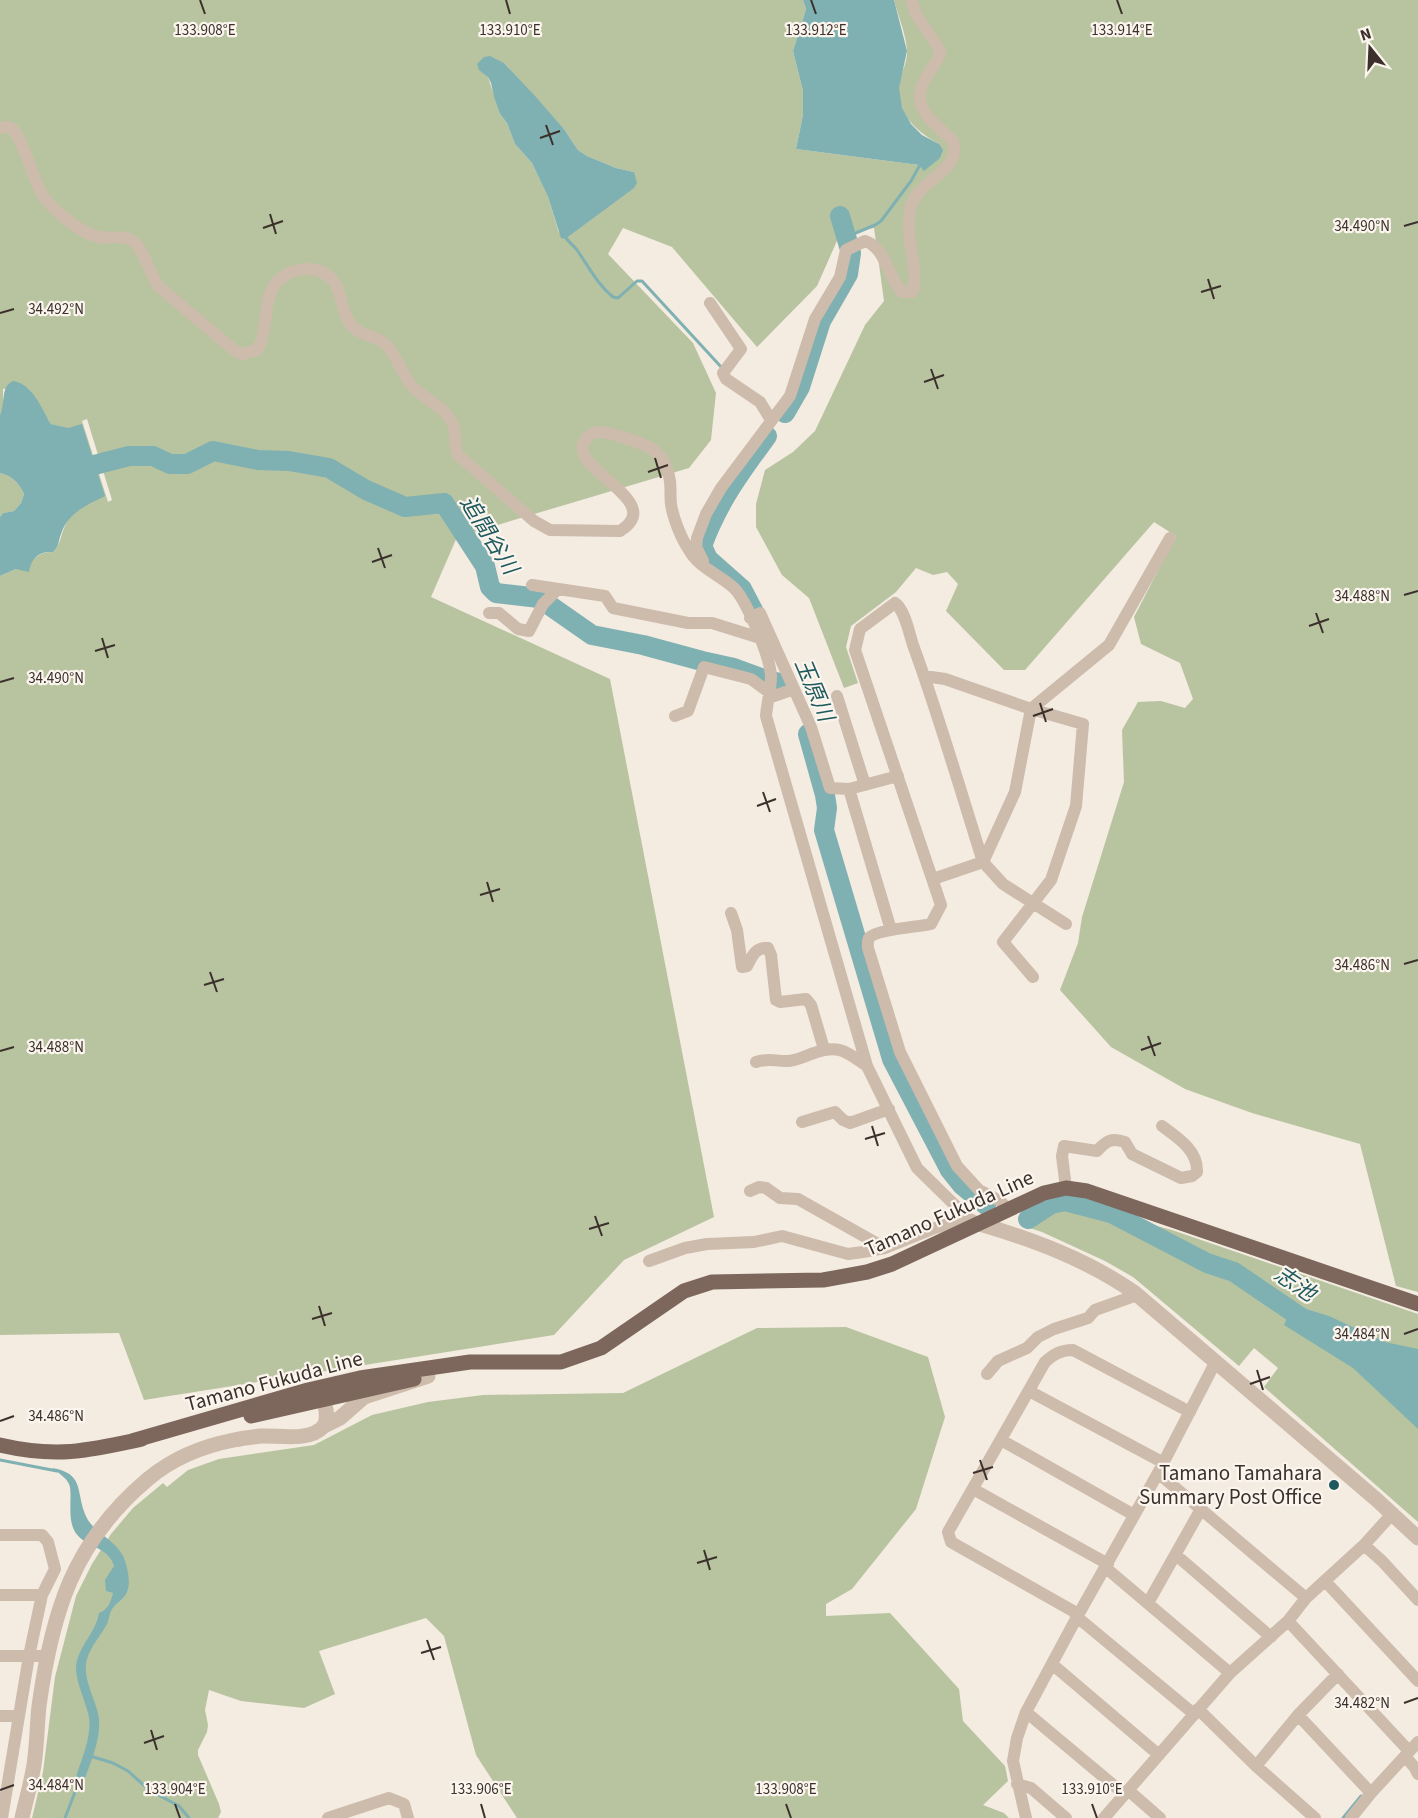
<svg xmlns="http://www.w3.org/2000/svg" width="1418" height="1818" font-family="'Source Sans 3','Noto Sans JP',sans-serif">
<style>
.green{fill:#b8c4a0;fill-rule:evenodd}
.water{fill:#7fb0b2}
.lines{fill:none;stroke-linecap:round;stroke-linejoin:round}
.stream{stroke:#7fb0b2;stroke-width:3}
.river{stroke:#7fb0b2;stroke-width:20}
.minor{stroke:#cdbbac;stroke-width:12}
.tertiary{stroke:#cdbbac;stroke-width:15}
.primary{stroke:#7d675c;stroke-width:15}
.ticks{fill:none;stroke:#3b302b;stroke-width:2}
.poi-dot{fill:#1f5a5e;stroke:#fbf5ee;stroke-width:2}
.labels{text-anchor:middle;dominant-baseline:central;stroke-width:4.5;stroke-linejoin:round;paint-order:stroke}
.street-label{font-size:21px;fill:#3b302b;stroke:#fbf5ee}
.poi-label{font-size:21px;fill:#3b302b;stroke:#fbf5ee;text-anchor:end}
.water-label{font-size:22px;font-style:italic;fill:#1f5a5e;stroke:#fbf5ee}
.ticks-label{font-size:15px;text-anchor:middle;fill:#3b302b;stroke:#fbf5ee;stroke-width:4.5;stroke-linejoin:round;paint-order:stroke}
</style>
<rect width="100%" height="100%" fill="#f4ebe1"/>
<path class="green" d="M0 0H803L806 9 793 51 803 91V115L796 149 919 165 924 170 939 144C917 132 896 114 899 86 900 75 908 62 907 50 906 34 898 16 894 0H1418V1292L1396 1286 1360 1144 1252 1113 1185 1089 1111 1047 1060 990 1078 943 1082 917 1124 782 1122 730 1138 702 1161 701 1185 708 1193 699 1180 663 1141 644 1134 617 1176 536 1154 522 1025 670H1004L946 611 958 584 947 572 933 575 916 568 896 592 851 626 846 647 858 683 844 688 809 598 782 575 756 527V504L765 470 793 452 815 431 865 325 884 301 874 228 840 234 817 286 757 347 672 247 623 228 608 254 693 343 716 393 711 440 689 468 457 537 431 597 610 679 714 1217 624 1260 554 1335 144 1400 119 1333 0 1335V576L16 569H22C33 561 38 551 53 552 61 546 61 531 67 522 70 516 76 512 80 508L68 429 51 424 28 388 3 389V408L0 415ZM504 63 564 129 578 150 587 156 616 168 634 172 559 233 548 197 532 163 515 144 507 123 500 114 488 77ZM87 419 112 500 108 502 82 421Z
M0 473C12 476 19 483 24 494L21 503 14 511 3 513 0 517Z
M1057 1195 1079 1197 1102 1204 1126 1218 1172 1230 1418 1314V1522L1264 1387 1278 1368 1254 1348 1239 1366 1133 1277 1105 1261 1042 1232 1023 1226 1022 1217 1026 1208Z
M846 1327 928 1357 945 1417 916 1509 852 1589 826 1604V1616L890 1613 959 1689 963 1721 1005 1766 1008 1781 983 1805 1004 1813 1009 1818H517L476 1755 444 1636 426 1618 319 1651 335 1694 304 1708 241 1701 209 1690 205 1710 208 1725 207 1732 198 1750V1755L219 1804 221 1812 218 1818H32L43 1772 55 1677 76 1596 92 1564 111 1534 133 1508 163 1483 167 1487 188 1470 219 1459 314 1445 372 1415 428 1402 483 1395 623 1393 757 1328Z"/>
<path class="water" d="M803 0H894L907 51 899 88 902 108 911 124 922 135 939 144 943 150 940 158 924 171 919 165 796 149 803 115V91L793 51 806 9Z
M490 56 504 63 535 96 564 129 578 150 587 156 616 168 634 172 637 183 634 188 565 239 561 238 548 197 532 163 515 144 507 123 500 114 494 97 491 83 488 77 479 70 477 64 484 57Z
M13 381C33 384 41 408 51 424L68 428 82 424 105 496C85 506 68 513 61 534 58 542 59 547 53 552 39 551 31 558 29 572L16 569 0 576V517L3 513 14 511 21 503 24 494C19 483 12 476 0 473V415C6 402 0 387 13 381Z
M1293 1305 1329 1316 1385 1342 1418 1349V1429L1353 1368 1284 1325Z
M52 1468C84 1473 76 1491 85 1514 92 1533 116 1539 124 1558 128 1570 133 1588 123 1598 119 1602 114 1605 111 1611 109 1615 109 1620 107 1624 100 1637 88 1649 86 1664 84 1680 94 1697 98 1713 103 1736 91 1761 83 1783L75 1780C81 1760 92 1737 89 1717 86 1702 76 1683 76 1668 77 1647 96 1633 99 1613 108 1610 111 1601 113 1593L106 1591 105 1580 114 1566C109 1546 82 1547 74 1530 67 1516 73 1492 69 1484 66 1477 57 1472 52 1468Z"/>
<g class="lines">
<path class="stream" d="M565 236C568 242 573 245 577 250 589 267 597 284 613 297L618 298 637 281H642L723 369
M846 237 875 225 881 221 911 181 921 163
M0 1460 57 1471
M90 1756 113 1763 128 1771 149 1790 179 1806 189 1818
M65 1818 80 1779
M1343 1818 1361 1796"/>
<path class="river" d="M785 413 800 387 821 321 848 274 851 253 840 216
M79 469 129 456H153L170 464H187L213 451 258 460 289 461 329 468 366 490 405 507 444 503 485 566 490 587 496 593 539 598 592 635 643 645 702 661 734 668 766 680 785 684
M755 614 742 589 708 559 702 546C718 502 740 473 767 436
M808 734 825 795 827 808 824 830 892 1059 950 1170 962 1185 986 1205
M1028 1219 1051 1204 1065 1201 1111 1213 1207 1263 1234 1272 1312 1325"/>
<path class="minor" d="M0 128C5 127 9 126 13 130 25 142 32 180 44 197 54 211 82 234 99 237 111 239 124 234 134 242 143 249 151 275 158 286L234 350 242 354 257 350C271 328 259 291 284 276 296 268 314 266 327 275 344 286 339 313 353 327 362 336 376 336 385 344 397 354 401 374 412 386 424 399 443 406 452 422 457 432 454 444 457 454L534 521 550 530 620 531C668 501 569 470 584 442 586 438 589 435 594 433 604 430 615 435 625 438 651 446 665 451 670 481 671 489 670 496 671 504 673 518 681 538 689 550 698 567 720 575 734 588 747 601 770 657 771 676 771 689 767 703 766 716L867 1066 917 1168 968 1218 980 1224
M710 303 741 349 723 373 726 379 760 402 771 420
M703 561 696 547 697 538 706 514 721 488 790 396 815 319 840 277 846 250 865 241C885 247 888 277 902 292H912L914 287C918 259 900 226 914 199 925 179 962 168 953 141 940 128 914 111 921 89 924 78 934 66 940 55V50L917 16 911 0
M532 585 605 596 613 608 688 623H712L760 638
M489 613H499L518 629 529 631 543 604 558 589
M750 618 760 613 811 727 830 788 849 789 898 776
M924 676 945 679 1031 709 1083 724 1076 806 1051 880 1003 942 1033 977
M837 696 865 785
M675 716 688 711 704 667 751 679 774 696 794 689
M849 789 891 930
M933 879 983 862 1015 792 1031 709 1109 645 1170 538
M731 913 737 930 742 967 747 966C752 957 755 947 768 948L771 955 776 1000 780 1002 806 999 811 1005 824 1049
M756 1062C772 1057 775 1062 789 1061 796 1060 804 1057 811 1054 838 1044 844 1050 867 1066
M802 1122 835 1112 843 1120 850 1123 889 1109
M1066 1188 1062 1156 1064 1146 1097 1151C1106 1141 1112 1137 1125 1142L1132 1154 1181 1178 1192 1176 1197 1172C1198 1150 1178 1138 1162 1126
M750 1191 759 1187 766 1188 780 1198 798 1199 885 1248
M1008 1209 1000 1201 979 1190 957 1166 900 1052 868 948C868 944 867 942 869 938 876 929 919 927 931 924L941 905 855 650 860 629 895 603C905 610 909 633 913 645 939 716 960 789 983 862L1003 884 1066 924
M649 1261 685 1248 707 1244 754 1242 782 1236 848 1254 863 1252 885 1248 935 1228 968 1218
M987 1374 998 1361 1027 1348 1038 1337 1054 1329 1088 1318 1095 1310 1137 1295
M1029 1391 1162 1462
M1190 1412 1073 1350C1061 1350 1054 1354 1045 1362L948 1532 951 1542 1073 1611 1077 1617 1194 1714
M1001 1440 1134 1515
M1158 1473 1306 1598
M973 1489 1108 1564
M0 1535H42L48 1542 55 1569 42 1595 29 1656 2 1818
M1364 1545 1382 1561 1418 1600
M1176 1555 1271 1637
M1106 1568 1230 1673
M1325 1581 1418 1681
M0 1595H42
M1148 1603 1201 1509
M1288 1621 1409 1751
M0 1656H47
M1052 1664 1159 1755
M1198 1709 1256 1766 1315 1818
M1026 1712 1124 1794
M1298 1715 1371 1793
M0 1716H17
M1405 1756 1415 1768 1418 1774
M1256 1766 1298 1715 1338 1674
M1017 1784 1031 1788 1066 1818
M1128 1790 1160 1818
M328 1818 389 1798 404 1804 408 1818
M1026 1818 1013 1761 1017 1738 1026 1712 1077 1617 1158 1473 1215 1363
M1104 1818 1230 1673 1288 1621 1306 1598 1364 1545 1392 1514
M1351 1818 1371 1793 1418 1742"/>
<path class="tertiary" d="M980 1224C1034 1240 1088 1260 1135 1293L1377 1500 1418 1538
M324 1426 340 1418 364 1397 428 1376
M22 1818C26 1800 31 1783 34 1765 37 1745 37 1725 39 1706 52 1612 73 1542 148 1479 173 1458 203 1446 234 1440 243 1438 252 1437 261 1436 279 1435 309 1442 323 1427 331 1418 323 1398 321 1388"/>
<path class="primary" d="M251 1416 414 1379
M132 1441 308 1390 360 1378 470 1362H561L601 1348 684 1291 712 1282 823 1280 867 1272 892 1264 1044 1193 1066 1188 1087 1191 1418 1304
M0 1445C56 1458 87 1451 142 1439"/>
</g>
<path class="ticks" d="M200 0 205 14M506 0 510 14M811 0 816 14M1117 0 1122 14M546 125 553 145M540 138 560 131M270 214 276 234M1404 226 1418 222M263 228 283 221M1208 279 1214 299M1201 292 1221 286M0 313 14 309M931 369 938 389M924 382 944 375M655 458 661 478M648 472 668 465M378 548 385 568M372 562 392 555M1404 595 1418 591M1316 613 1323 633M1309 626 1329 619M102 638 108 658M95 651 115 645M0 682 14 678M1040 703 1046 722M1033 716 1053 709M763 792 770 812M757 806 776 799M487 882 493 902M480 895 500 889M1404 964 1418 960M210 972 217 992M204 985 224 979M1148 1036 1155 1056M1141 1050 1161 1043M0 1051 14 1047M872 1126 878 1146M865 1139 885 1133M595 1216 602 1236M589 1229 609 1223M319 1306 325 1326M312 1319 332 1313M1404 1334 1418 1329M1257 1370 1263 1390M1250 1384 1270 1377M0 1421 14 1416M980 1460 987 1480M973 1473 993 1467M704 1550 710 1570M697 1563 717 1557M427 1640 434 1660M421 1653 441 1647M1404 1703 1418 1698M151 1730 157 1750M144 1743 164 1736M0 1790 14 1785M175 1804 180 1818M481 1804 485 1818M786 1804 791 1818M1092 1804 1097 1818"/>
<circle class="poi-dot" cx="1334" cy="1485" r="6"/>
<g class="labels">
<g class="street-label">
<text transform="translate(949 1213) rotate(-24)">Tamano Fukuda Line</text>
<text transform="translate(274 1381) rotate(-15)">Tamano Fukuda Line</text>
</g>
<g class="poi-label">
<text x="1322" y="1473">Tamano Tamahara<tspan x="1322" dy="24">Summary Post Office</tspan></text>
</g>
<g class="water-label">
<text transform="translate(489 535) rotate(58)">追間谷川</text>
<text transform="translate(814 690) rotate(67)">玉原川</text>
<text transform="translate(1295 1284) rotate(34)">志池</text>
</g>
</g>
<g class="ticks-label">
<text x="205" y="35">133.908°E</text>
<text x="510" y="35">133.910°E</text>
<text x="816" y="35">133.912°E</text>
<text x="1122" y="35">133.914°E</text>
<text x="1362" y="231">34.490°N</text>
<text x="56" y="314">34.492°N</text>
<text x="1362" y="601">34.488°N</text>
<text x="56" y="683">34.490°N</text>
<text x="1362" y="970">34.486°N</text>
<text x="56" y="1052">34.488°N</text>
<text x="1362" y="1339">34.484°N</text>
<text x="56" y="1421">34.486°N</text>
<text x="1362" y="1708">34.482°N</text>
<text x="56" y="1790">34.484°N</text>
<text x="175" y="1794">133.904°E</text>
<text x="481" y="1794">133.906°E</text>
<text x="786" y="1794">133.908°E</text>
<text x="1092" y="1794">133.910°E</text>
</g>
<g transform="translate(1370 48) rotate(342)" stroke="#fbf5ee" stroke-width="4.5" paint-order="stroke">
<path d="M0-4.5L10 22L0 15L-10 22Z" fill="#3b302b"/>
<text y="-9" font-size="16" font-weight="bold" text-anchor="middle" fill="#3b302b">N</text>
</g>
</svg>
